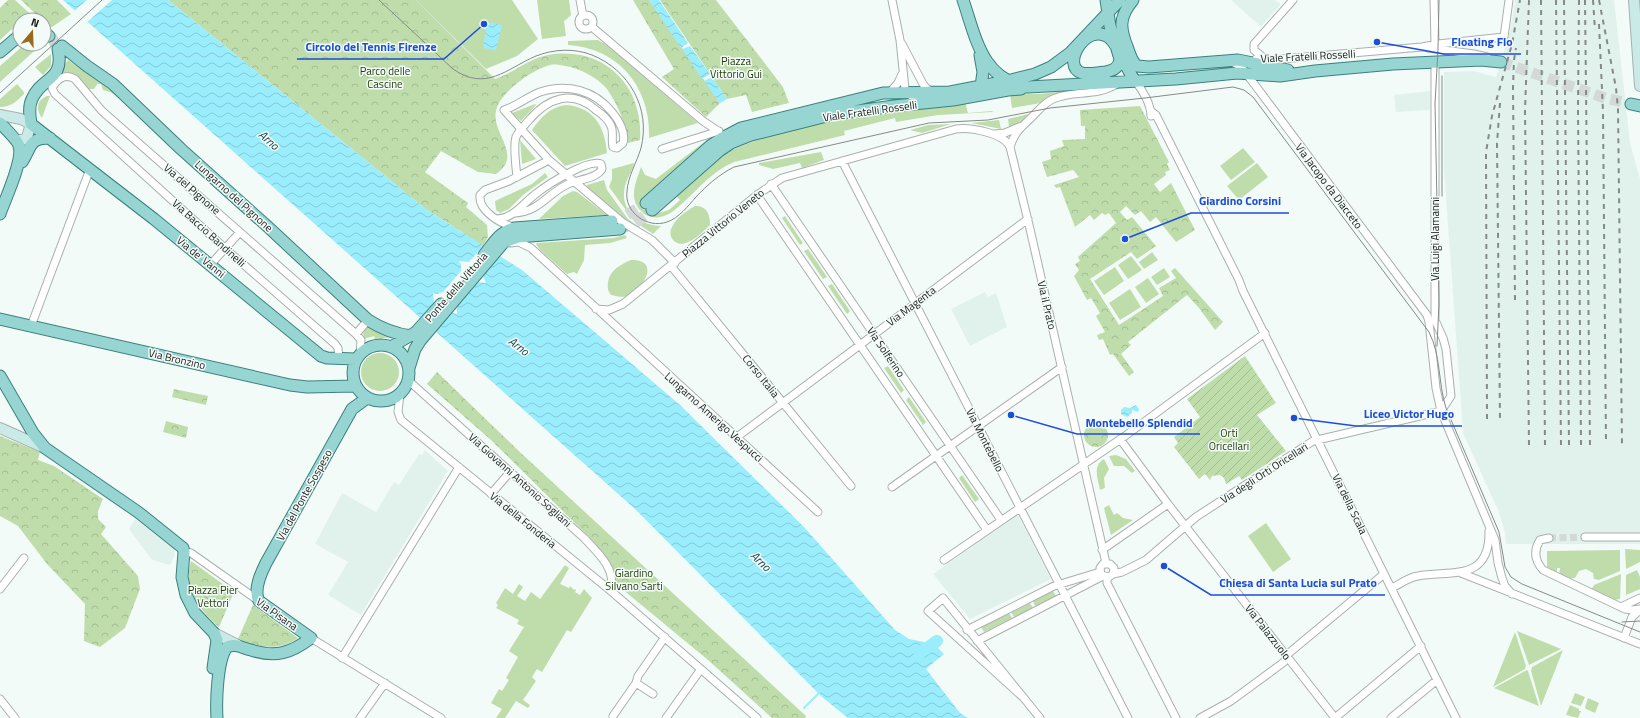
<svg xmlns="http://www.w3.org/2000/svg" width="1640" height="718" font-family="'Titillium Web',sans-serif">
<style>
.built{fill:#e1f2ec}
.grass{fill:#bfddab}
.park{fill:url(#park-crowns)}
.garden{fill:url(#garden-furrows)}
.water{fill:url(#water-waves)}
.pier{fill:#f3fbf8}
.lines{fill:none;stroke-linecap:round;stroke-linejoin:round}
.stream{stroke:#99edfc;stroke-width:2}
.river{stroke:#99edfc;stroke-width:12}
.street-tunnel{stroke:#d2d9d7;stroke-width:7;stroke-dasharray:7 3.5;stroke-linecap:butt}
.primary-tunnel{stroke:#d2d9d7;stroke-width:11;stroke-dasharray:11 5.5;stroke-linecap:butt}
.street-casing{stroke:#a9b0ae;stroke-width:9}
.secondary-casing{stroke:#a9b0ae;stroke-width:12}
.primary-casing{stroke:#3c817e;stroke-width:13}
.street{stroke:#fff;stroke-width:7}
.secondary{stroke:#caeae8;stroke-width:10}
.primary{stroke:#96d5d2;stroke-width:11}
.tram{stroke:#858a88;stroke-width:1}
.rail{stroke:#858a88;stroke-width:2;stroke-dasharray:5 5;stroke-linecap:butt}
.labels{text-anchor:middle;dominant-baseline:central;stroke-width:3;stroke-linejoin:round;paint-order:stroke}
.street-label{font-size:11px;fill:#171a19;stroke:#f3fbf8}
.park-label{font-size:11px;fill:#233d0b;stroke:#f3fbf8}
.water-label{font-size:12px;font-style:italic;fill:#11444c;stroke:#f3fbf8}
.leader{fill:none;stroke:#1d4ed8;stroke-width:1.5}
.callout-dot{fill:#1d4ed8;stroke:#f3fbf8;stroke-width:1.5}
.callout-label{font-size:12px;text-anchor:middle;font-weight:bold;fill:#1d4ed8;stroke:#f3fbf8;stroke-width:3;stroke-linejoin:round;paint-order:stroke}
</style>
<defs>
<pattern id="park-crowns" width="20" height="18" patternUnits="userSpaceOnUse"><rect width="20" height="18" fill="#bfddab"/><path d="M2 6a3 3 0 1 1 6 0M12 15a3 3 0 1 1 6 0" fill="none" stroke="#a3bd93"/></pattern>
<pattern id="garden-furrows" width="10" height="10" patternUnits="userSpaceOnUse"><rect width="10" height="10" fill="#bfddab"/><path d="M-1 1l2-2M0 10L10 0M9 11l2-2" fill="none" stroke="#a3bd93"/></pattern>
<pattern id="water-waves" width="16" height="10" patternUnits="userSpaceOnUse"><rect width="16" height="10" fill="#99edfc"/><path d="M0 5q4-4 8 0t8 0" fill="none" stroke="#83cbd7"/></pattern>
</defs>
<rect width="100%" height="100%" fill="#f3fbf8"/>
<path class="built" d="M1231 0H1275L1281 4 1261 27Z
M1515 0H1614L1630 143 1640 179V544H1506L1505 532 1498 510 1463 433 1444 169V72L1474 71 1496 77 1510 31Z
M1430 91V110L1396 112 1394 95Z
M985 292 988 297 996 293 1007 327 970 346 951 309Z
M425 450 448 471 361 615 328 595 348 562 315 544 342 493 376 512 394 482 399 485 419 454 422 455Z
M1018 515 1051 579 970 619 933 574Z
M135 519 173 548 175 555 170 565 152 560 129 529Z"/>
<path class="grass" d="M416 0H512L538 39 517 56 486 69Z
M537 0H569L571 15 567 19 564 21 566 36 542 39Z
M598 40 607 45 698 123 649 138C651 88 619 48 568 45V41Z
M25 44H42L0 82V66Z
M51 54V66L43 75 35 67Z
M68 60 119 96 118 97 110 92 103 90 101 84H97L94 89H88L75 75 68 72 59 73Z
M17 84 24 92V94C17 101 11 107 0 107V99Z
M1078 90 1055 95 1041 103 1012 108 1010 94H1039Z
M47 96H50L42 118C35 109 37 100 47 96Z
M965 102 968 113 992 111 993 112 938 115 896 122 895 118 844 131 845 135 734 162C714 170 699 188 684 202 678 207 671 214 664 216 656 219 646 217 641 211 628 198 636 182 641 167L645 175 656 179 708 139 642 198 655 214 669 210 680 200 676 196 723 155 734 149 759 139 841 118Z
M535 104 536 105 521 121 512 113Z
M566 105C594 107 605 127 607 153L565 166 532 130C541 117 550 107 566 105Z
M1029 114 1021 122 1009 127 1008 119Z
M999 120 1001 129 971 123Z
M951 124 922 133 910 130 928 125Z
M520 140 536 159 522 164Z
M1243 148 1255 162 1231 180 1220 166Z
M821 152 824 160 802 168 800 163 773 169 759 165V163Z
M634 163C633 170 627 178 625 186 619 211 639 225 661 226L653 234 634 221 609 187 612 179V169Z
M1257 163 1268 177 1239 200 1227 186Z
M545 173 548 177 523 195 509 209 500 213 496 210 495 201 532 184Z
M604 180 607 190 628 219 651 236 630 224 587 187V185Z
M573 191 577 192 607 215 539 219 563 196Z
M695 206C707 206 710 214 710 225 704 231 696 239 688 242 678 248 666 238 672 227 676 218 686 211 695 206Z
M785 216 803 243 800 245 782 218Z
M625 235 627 238 610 243 585 245 584 260 577 274 574 272 567 274 540 250 536 244 537 243 613 238Z
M808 249 827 277 823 279 804 251Z
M1152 252 1158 260 1144 269 1139 262Z
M1131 256 1142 270 1128 279 1118 265Z
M631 260C661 259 644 289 627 296 622 298 616 296 611 295L608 290C606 273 617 266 631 260Z
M1115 267 1124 281 1104 295 1094 281Z
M1164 268 1170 277 1157 285 1151 277Z
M1148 278 1159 294 1146 303 1135 287Z
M832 284 850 311 847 314 828 286Z
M1130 289 1141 307 1120 320 1109 303Z
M367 326 375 331 392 337 375 339 374 336 364 339 363 331Z
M361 372a19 19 0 1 1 38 0a19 19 0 1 1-38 0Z
M888 366 904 390 901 393 884 368Z
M909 397 926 422 923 425 906 400Z
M1116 455 1126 459 1135 471 1132 473 1124 466H1114L1109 456Z
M1104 459 1109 469 1104 478 1105 488 1100 490C1098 479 1092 466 1104 459Z
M962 475 979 499 975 502 959 478Z
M1109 505 1114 515 1117 513 1123 518 1133 520 1111 535 1104 508Z
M1266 523 1291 559 1273 572 1248 536Z
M1625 549 1640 550V562L1626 569Z
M1620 550V571L1599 580 1594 579 1593 573 1586 569 1579 571 1575 578 1568 579 1559 574 1560 568H1557V573L1547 567V551Z
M565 565 569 568 560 584 569 588 570 586 574 590 575 589 576 590 575 592 580 595 584 589 592 598 571 632 567 630 542 672 537 669 532 677 536 681 523 700 530 705 528 708 516 701 505 718H496L502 709 491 703 499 689 502 691 509 680 506 678 518 657 509 651 524 627 517 624 519 620 496 608 498 605 496 603 505 588 513 594 519 584 523 587 517 596 525 601 531 592 540 599Z
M1637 570 1640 577V589L1626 595V575Z
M1621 574 1620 599 1614 600 1591 590 1594 585Z
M1053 591 1056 596 1035 606 1033 601Z
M1030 603 1033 608 1014 617 1011 612Z
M1009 613 1012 618 984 632 981 627Z
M1517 631 1561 649 1529 665Z
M1515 632 1526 666 1525 669 1493 687Z
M1563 650 1541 706 1531 671 1532 667Z
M1527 670 1528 671 1539 706 1494 688Z
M1575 693 1585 697 1581 706 1571 703Z
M1588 698 1599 703 1595 713 1586 709 1585 707Z
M1570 705 1579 709V711H1581L1578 718 1566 715Z"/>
<path class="park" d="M8 0H15L37 20H20V25L11 30 0 40V8Z
M21 0H57L71 14 52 27 48 25 44 20H42Z
M168 0H416L495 79C513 73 530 58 548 55 604 45 644 86 640 140L628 143C626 124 618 105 607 89 598 78 580 68 565 66 560 65 555 64 550 65 533 69 499 93 496 111 491 134 524 155 496 174L478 172 441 151 425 172 468 203 466 207 487 225 488 237 482 247 462 232 427 210Z
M633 0H649L720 103 706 117 662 77 674 69Z
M660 0H716L783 87 789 103 752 112 746 95 727 99Z
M1140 106 1169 162 1167 164 1170 170 1165 172 1166 175 1154 184 1160 192 1171 183 1195 230 1176 242 1156 217 1150 222 1141 211 1135 215 1126 206 1120 212 1127 220 1132 217 1156 246 1137 259 1131 252 1090 279 1119 325 1163 296 1159 288 1176 278 1171 271 1175 268 1223 322 1215 330 1199 308 1187 295 1128 342 1131 345 1121 354 1134 372 1129 376 1113 354 1110 355 1103 339 1099 340 1097 335 1105 332 1096 316 1100 313 1091 298 1087 300 1074 276 1079 270 1075 264 1080 261 1078 257 1116 223 1109 213 1105 215 1102 213 1094 220 1090 215 1075 227 1060 187 1056 188 1054 185 1079 177 1073 170 1047 177 1042 162 1051 159 1050 151 1064 146 1062 140 1085 139V126H1081L1080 110Z
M437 372 522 454 806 716 805 718H772L708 660 616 584 611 565 602 551 592 540 491 440 427 384Z
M174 389 208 396 206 405 172 397Z
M166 421 188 427 186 438 163 432Z
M1084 435a12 12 0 1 1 24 0a12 12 0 1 1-24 0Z
M0 436 40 452 38 460 54 466 103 499 98 511V519L106 527 101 534 138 576 140 589 125 628 100 647 84 641 85 604 47 564 18 526 0 516Z
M191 561 234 592 219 627C200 610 183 588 191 561Z
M253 605 298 638C279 652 258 647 238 639Z"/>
<path class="garden" d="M1245 356 1276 403 1257 415 1286 451 1242 480 1239 476 1226 484 1224 478 1220 475 1212 476 1210 480 1205 474 1199 479 1174 447 1178 443 1174 437 1200 417 1187 399Z"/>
<path class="water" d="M63 0H168L427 210 522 270 680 405 804 527 895 630 909 639 934 644 944 654 926 669 960 713 968 718H848L822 697 634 508Z
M649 0H659L688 43 681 48Z
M487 22 502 25 496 50 483 48Z
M690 46 710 74 702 79 682 49Z
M712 77 727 99 720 103 704 81Z
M1136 405 1139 409 1138 412 1132 410V413L1127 417 1121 414V410L1124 407 1130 408Z"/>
<path class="pier" d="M87 0H112L86 23 73 12Z
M485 244 501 254 483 276 486 283 478 282 474 286 458 304 457 308V314L453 313 419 320 434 303 433 293 437 294 443 292 461 271V265L459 261 469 262Z"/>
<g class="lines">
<path class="stream" d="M804 708 820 692"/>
<path class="river" d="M920 653 937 641"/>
<path class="street-tunnel" d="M1549 538 1585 537"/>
<path class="primary-tunnel" d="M49 36 52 38 58 49
M1501 62 1605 98 1631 104
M612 221 625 216 646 203
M620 229 635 223 652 210"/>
<defs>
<path id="street" d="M580 0 583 16
M892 0 900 40 905 89 913 98 921 102
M1434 0 1435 44
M579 22a7 7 0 1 1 14 0a7 7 0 1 1-14 0Z
M592 27 703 121 718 131
M902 44 923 84 927 89 932 91
M1428 48 1474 54 1487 57
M1256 59 1270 60 1422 47 1438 44 1504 37 1509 0
M1265 59 1254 50V44L1293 0
M1232 62 1241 67 1255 85 1427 315 1429 322 1436 388 1441 411 1495 540 1498 563 1502 578 1505 586 1512 594
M1435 62V320L1443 338 1446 349 1451 396 1441 411
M1135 81C1143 90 1151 105 1151 116
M890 92 898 83 902 74
M1151 111 1156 115 1239 280 1243 291 1456 718
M995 134 1005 133 1019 127
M1010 147C1015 131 1021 128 1032 117 1038 111 1044 103 1053 99 1075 89 1096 98 1118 83
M662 149 719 131
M842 161 1128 718
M517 177C516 167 513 146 516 137 519 130 525 125 529 120 548 98 572 89 596 110 602 114 608 119 611 126 614 132 611 140 613 147L617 148 623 143C626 133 619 120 612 112 594 90 567 83 540 92 527 97 517 106 504 110L521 129 549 160 622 222 652 240 675 263
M771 184 1001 520
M757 195 987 530
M496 219C514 219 524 202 537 193 547 185 589 158 601 164L602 169C596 179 579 179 568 184 548 193 539 212 515 213
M514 227C501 224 478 211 480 195L485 190 509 181 549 160
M510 243 519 242 531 248 818 512
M211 264 240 232
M671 266 851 486
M596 309 609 310 623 304 757 195 782 178 956 129C970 127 1004 133 1010 147L1030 229 1106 563
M31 326 90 169
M356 334 368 320
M339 359 338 348 335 344 228 251 55 94 52 88C57 79 65 73 75 79L102 111 356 334 361 340 360 354
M409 381 584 538C598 553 616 568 611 591
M400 394 398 412 401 420 611 591 757 718
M737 437 1028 219
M1120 439 1168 504 1335 718
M892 487 1062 367
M491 494 510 472
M1585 537H1640
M1549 538 1540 540C1533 551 1535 561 1543 570L1625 609 1632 610 1640 609
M1102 550 1168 504
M184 552 191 553 259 601
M944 560 1125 436 1265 333
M1461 573 1640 644
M1113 574 1114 568 1110 564H1103L1100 568 1101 575 1109 577 1113 574 1122 572 1146 560 1196 517 1313 441 1441 411
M1107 578V583L1176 718
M1392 588C1400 584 1409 577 1418 576 1452 570 1490 582 1489 531
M0 589 24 558
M1621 607 1640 598
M967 630 1054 586 1100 572
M311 638 441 718
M1624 638 1632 617 1640 610
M977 641 1103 576
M342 658 459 467
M636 683 653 694
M0 699 15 718
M1025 699 928 611 943 598 1040 718
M613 716 636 683 638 676 665 637
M360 718 385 683
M666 718 701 669
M1200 718 1231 701 1284 662 1289 653 1384 574
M1335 718 1421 646
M1391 718 1437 680"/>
<path id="secondary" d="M1634 0 1640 86
M0 115 21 119 31 124 27 137 23 140H17
M0 428 45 448
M214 633 238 645"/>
<path id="primary" d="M963 0C976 38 982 80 1028 87L1176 79 1237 73 1280 76 1315 71 1393 64 1481 60 1501 62
M1133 0C1118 18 1120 29 1128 49 1130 55 1132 62 1137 66L1149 67 1238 60 1288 70
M44 33 49 36
M62 46 87 66 113 84 181 149 267 226 368 320C382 329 395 334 411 336
M58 49C65 81 41 77 32 99 28 107 30 116 31 124L154 219 321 356 327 358 356 359
M0 52 20 35
M980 55 983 72 981 86
M1107 72C1099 72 1089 75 1082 73 1060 66 1086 22 1108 37 1119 44 1126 70 1135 81
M1101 73C1110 71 1119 70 1120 59L1110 26 1106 0
M1631 104 1640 106
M0 123C4 127 18 141 19 146 24 160 5 199 0 214
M22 162C32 146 29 138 50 138
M646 203 710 146 722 138 741 128 883 93 950 92 1007 81 1035 74 1051 67 1070 53 1120 0
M652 210 719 151 731 143 751 135 835 114 894 106 953 100 1008 90 1021 89
M484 255C493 244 499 232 514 228L612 221
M0 319 290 385 307 387 356 386
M353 373a28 28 0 1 1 56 0a28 28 0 1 1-56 0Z
M391 347 416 332 441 304
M409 368 415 349 420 341 504 242 518 237 620 229
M0 376 33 433 45 448 138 512 183 548 184 552 182 577 186 595 195 613 214 633 217 640 213 668
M217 718C216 702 217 660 227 647 236 643 242 648 251 650 276 658 291 653 311 638L259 601C253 590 261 573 266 563L352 409 367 398"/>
</defs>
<use href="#street" class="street-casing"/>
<use href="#secondary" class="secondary-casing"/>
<use href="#primary" class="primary-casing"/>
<use href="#street" class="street"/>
<use href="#secondary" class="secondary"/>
<use href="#primary" class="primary"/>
<path class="tram" d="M379 0 453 69C486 92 506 69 536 56 554 49 574 48 592 55 629 70 651 108 641 148 637 162 628 176 627 191 624 212 647 229 667 222 679 218 688 206 696 197 707 185 720 174 734 167L929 123 988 120 1050 108 1145 98 1233 87 1244 90 1253 97 1429 332C1441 355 1438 383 1446 408L1499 532 1505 567 1511 577 1522 584 1640 632
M1442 76V196
M0 93 102 0
M1437 346 1439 304 1435 104 1438 49 1439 0
M1622 622 1640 621"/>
<path class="rail" d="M1541 0 1545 445
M1556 0 1561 445
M1564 0 1569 445
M1579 0 1578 109 1581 445
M1585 0 1590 445
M1593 0 1595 30
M1599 0 1616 88 1618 109 1622 444
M1599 24 1603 111 1606 444
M1500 103 1497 143 1500 419
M1515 300 1513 88 1514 60 1516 48
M1487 419 1486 152 1492 116 1512 44 1520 0
M1529 445 1525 110 1529 0"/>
</g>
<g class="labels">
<g class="street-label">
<text transform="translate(1308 56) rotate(-3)">Viale Fratelli Rosselli</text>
<text transform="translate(870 111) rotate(-8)">Viale Fratelli Rosselli</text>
<text transform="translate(1329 186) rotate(53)">Via Jacopo da Diacceto</text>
<text transform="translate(192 189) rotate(41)">Via del Pignone</text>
<text transform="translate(234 196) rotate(42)">Lungarno del Pignone</text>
<text transform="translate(723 223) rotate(-39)">Piazza Vittorio Veneto</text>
<text transform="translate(209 233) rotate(42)">Via Baccio Bandinelli</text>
<text transform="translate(1435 239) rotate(-90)">Via Luigi Alamanni</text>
<text transform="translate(201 257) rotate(39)">Via de' Vanni</text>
<text transform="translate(456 287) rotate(-49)">Ponte della Vittoria</text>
<text transform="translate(1047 305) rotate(77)">Via il Prato</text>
<text transform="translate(911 306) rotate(-37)">Via Magenta</text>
<text transform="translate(886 352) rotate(56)">Via Solferino</text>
<text transform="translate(177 359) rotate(13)">Via Bronzino</text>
<text transform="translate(761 376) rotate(51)">Corso Italia</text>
<text transform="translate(714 417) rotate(42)">Lungarno Amerigo Vespucci</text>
<text transform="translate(985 440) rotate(63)">Via Montebello</text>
<text transform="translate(1264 473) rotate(-33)">Via degli Orti Oricellari</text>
<text transform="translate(520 480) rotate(42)">Via Giovanni Antonio Sogliani</text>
<text transform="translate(304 495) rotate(-61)">Via del Ponte Sospeso</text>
<text transform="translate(1350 504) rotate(64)">Via della Scala</text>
<text transform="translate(523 520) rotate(39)">Via della Fonderia</text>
<text transform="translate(277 614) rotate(35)">Via Pisana</text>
<text transform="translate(1268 632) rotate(52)">Via Palazzuolo</text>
</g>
<g class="park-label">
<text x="736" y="61">Piazza<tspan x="736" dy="13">Vittorio Gui</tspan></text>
<text x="385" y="71">Parco delle<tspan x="385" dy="13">Cascine</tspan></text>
<text x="1229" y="433">Orti<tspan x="1229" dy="13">Oricellari</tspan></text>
<text x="634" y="573">Giardino<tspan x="634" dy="13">Silvano Sarti</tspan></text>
<text x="213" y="590">Piazza Pier<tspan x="213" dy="13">Vettori</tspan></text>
</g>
<g class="water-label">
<text transform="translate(269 140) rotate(42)">Arno</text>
<text transform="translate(519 346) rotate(38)">Arno</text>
<text transform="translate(761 561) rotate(44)">Arno</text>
</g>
</g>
<path class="leader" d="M1377 42L1444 54H1521M484 24L444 59H297M1125 239L1191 213H1289M1294 418L1356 426H1462M1011 415L1077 434H1200M1164 566L1211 595H1385"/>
<g class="callout-dot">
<circle cx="1377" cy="42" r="4"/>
<circle cx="484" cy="24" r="4"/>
<circle cx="1125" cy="239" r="4"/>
<circle cx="1294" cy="418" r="4"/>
<circle cx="1011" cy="415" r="4"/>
<circle cx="1164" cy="566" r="4"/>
</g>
<g class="callout-label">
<text x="1482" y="46">Floating Flo</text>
<text x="371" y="51">Circolo del Tennis Firenze</text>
<text x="1240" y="205">Giardino Corsini</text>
<text x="1409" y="418">Liceo Victor Hugo</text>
<text x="1139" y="427">Montebello Splendid</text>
<text x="1298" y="587">Chiesa di Santa Lucia sul Prato</text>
</g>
<g transform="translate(32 32) rotate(19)"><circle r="19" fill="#f3fbf8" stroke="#9ba19f"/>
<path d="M0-3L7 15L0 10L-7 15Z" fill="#9a6a1c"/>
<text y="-6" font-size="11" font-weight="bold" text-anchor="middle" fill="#171a19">N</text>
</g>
</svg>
